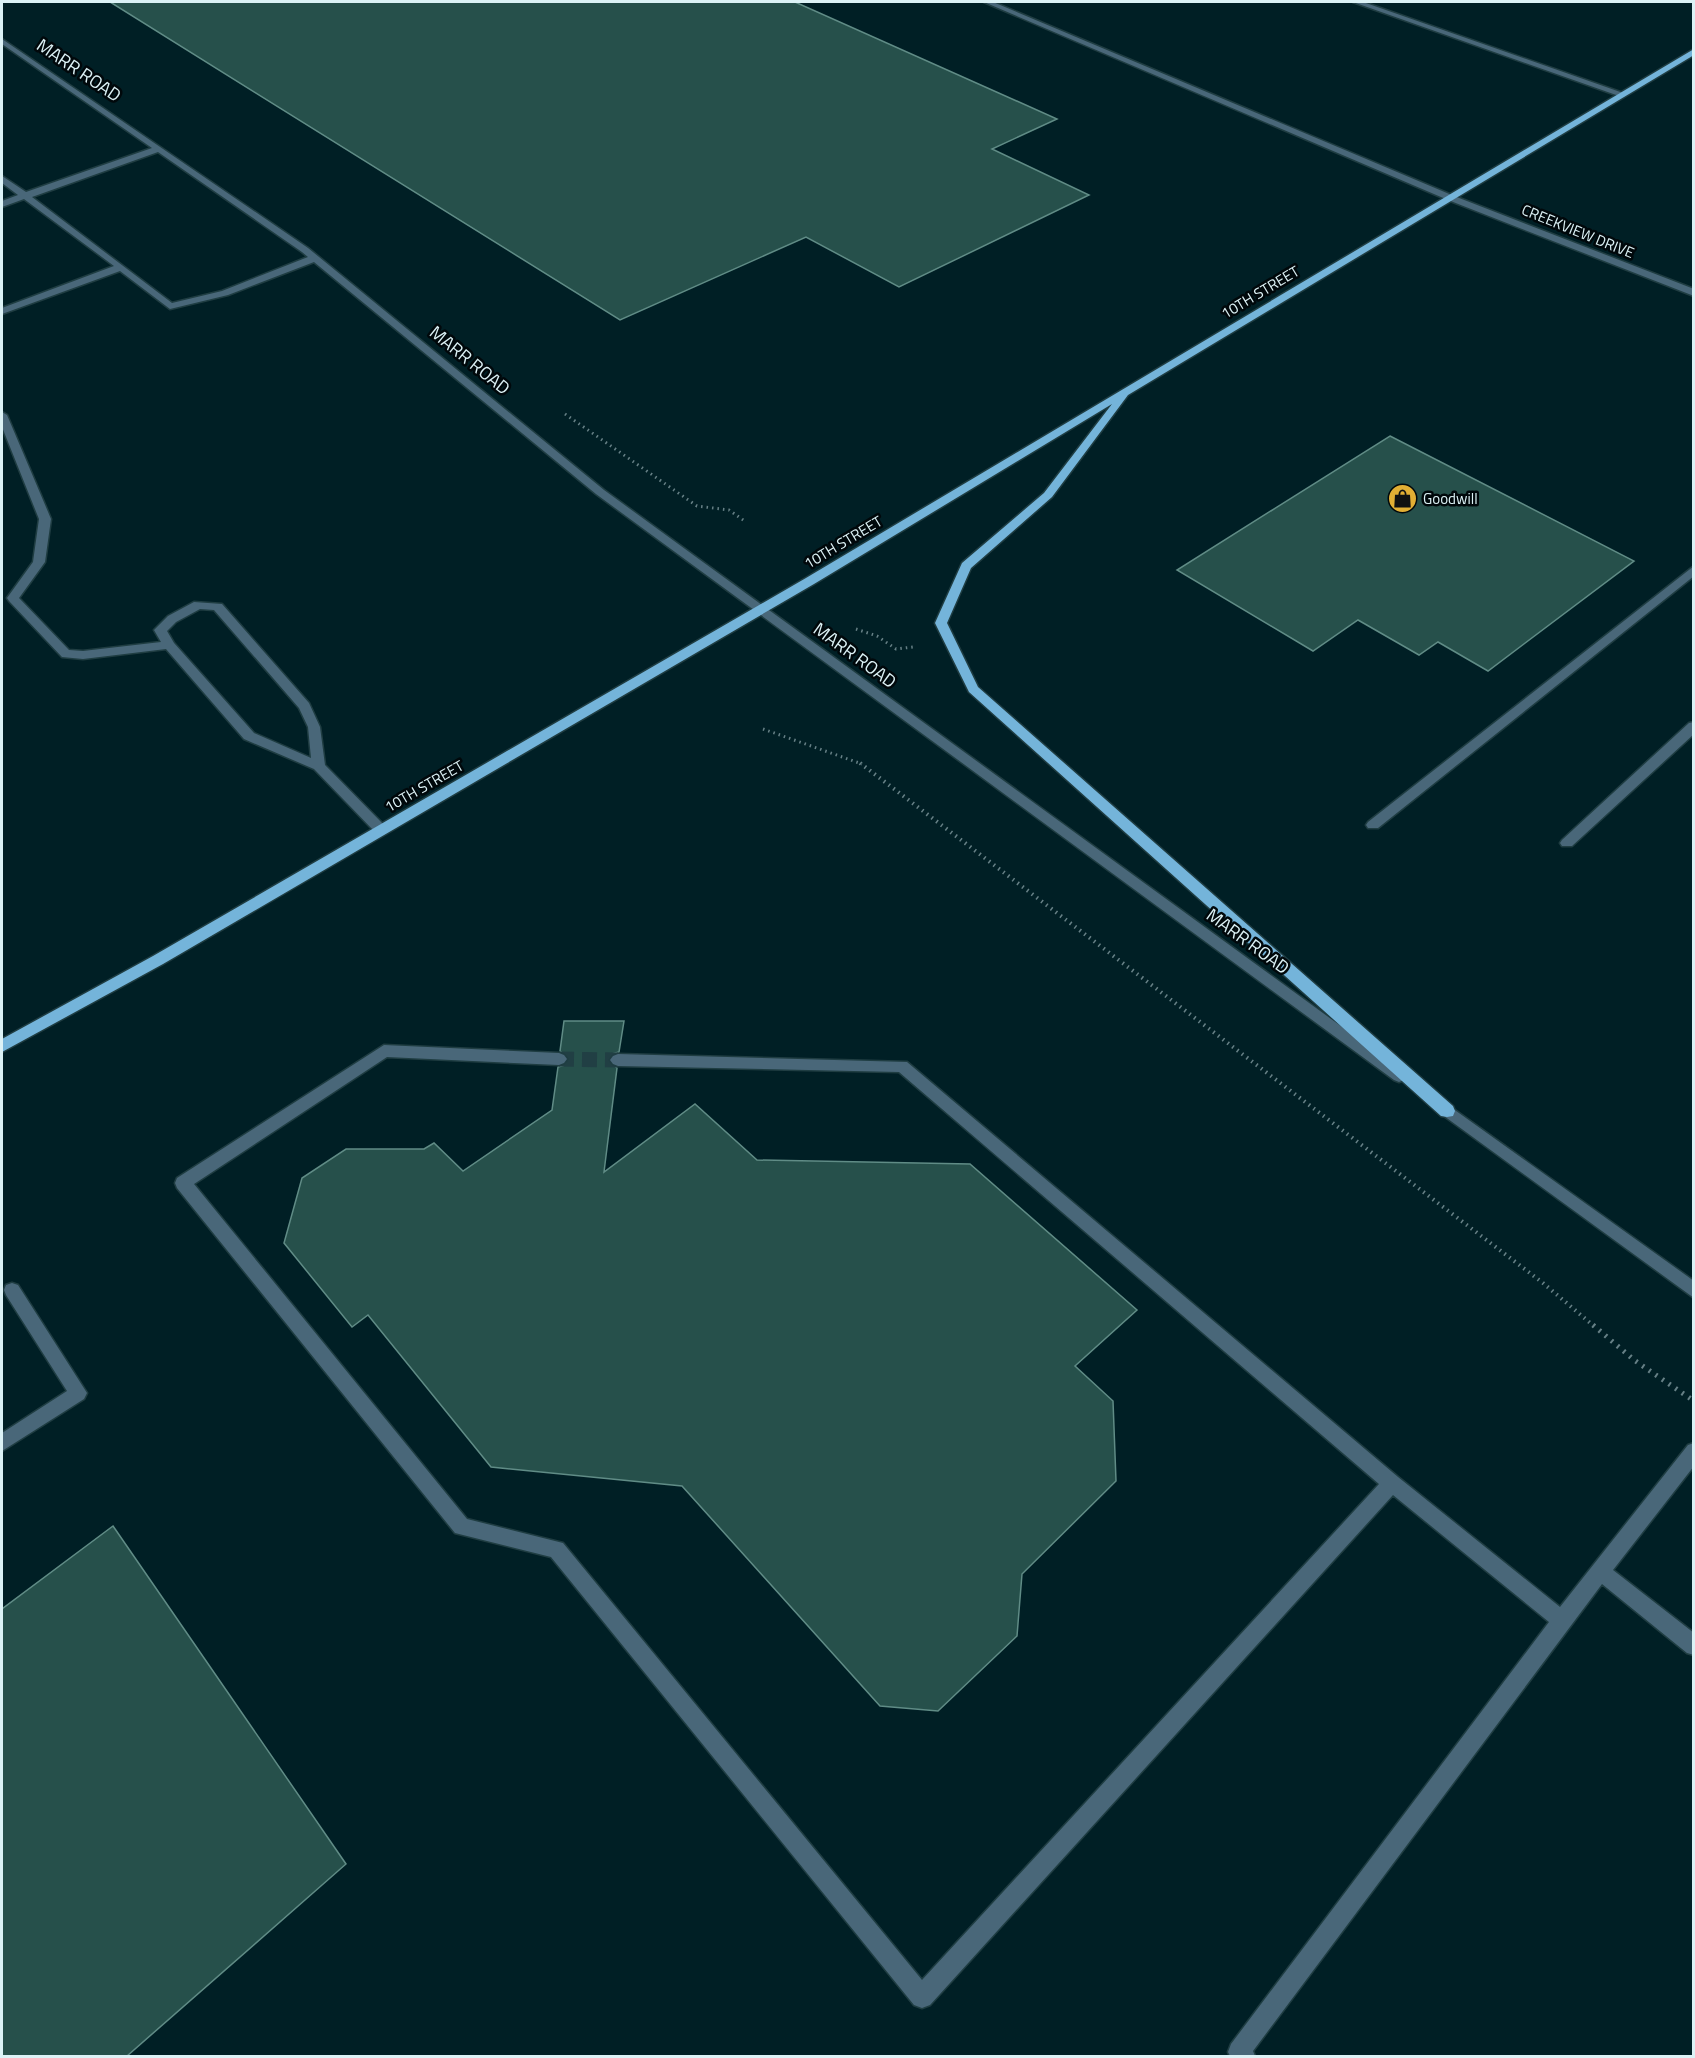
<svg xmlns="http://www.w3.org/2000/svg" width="1695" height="2058" font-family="'Titillium Web',sans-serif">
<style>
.building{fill:#26504b;stroke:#608c86;stroke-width:1.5}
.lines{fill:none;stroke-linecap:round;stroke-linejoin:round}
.minor-tunnel{stroke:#213f44;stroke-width:15;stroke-dasharray:15 8;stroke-linecap:butt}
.minor-casing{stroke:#1f3d42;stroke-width:3}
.major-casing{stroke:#1f3d42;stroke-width:3}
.path-far2{stroke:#668086;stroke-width:3;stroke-dasharray:1.5 4;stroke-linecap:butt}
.path-far1{stroke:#668086;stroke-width:4;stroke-dasharray:1.5 4.5;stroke-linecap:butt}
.path{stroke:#668086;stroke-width:5;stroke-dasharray:2 6;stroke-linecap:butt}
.minor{fill:#496779;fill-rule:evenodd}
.major{fill:#74b4da;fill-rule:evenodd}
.labels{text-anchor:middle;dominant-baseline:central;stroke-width:5;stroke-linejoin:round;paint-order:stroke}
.far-street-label{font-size:15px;fill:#dcf2f6;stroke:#00080b}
.far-poi-label{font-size:15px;fill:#dcf2f6;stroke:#00080b;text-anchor:start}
.street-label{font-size:18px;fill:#dcf2f6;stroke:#00080b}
</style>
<rect width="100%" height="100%" fill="#001f25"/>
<path class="building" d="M110 2H795L1057 119 992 149 1089 195 899 287 806 237 620 320Z
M1390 436 1634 561 1488 671 1438 642 1419 655 1358 620 1313 651 1177 570Z
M564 1021H624L619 1052 612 1054 608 1060 617 1068 604 1172 695 1104 757 1160 970 1164 1137 1310 1075 1366 1113 1401 1116 1481 1022 1574 1017 1636 938 1711 880 1706 682 1486 491 1467 368 1315 352 1327 284 1243 302 1178 346 1149H424L434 1143 463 1171 552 1110 558 1067 565 1065 569 1059 560 1051Z
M113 1526 346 1864 127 2056H2V1609Z"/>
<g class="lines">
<path class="minor-tunnel" d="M559 1059 618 1060"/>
<defs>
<path id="minor" d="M984 2H993L1454 196 1694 289V296L1448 200Z
M1353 2H1363L1626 94 1619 96Z
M2 39 308 248 604 490 1404 1072 1407 1076 1404 1080 1399 1082 1394 1080 596 494 314 262 228 295 170 309 120 271 2 314V308L114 266 24 199 2 207V201L18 195 2 183V176L26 192 152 148 2 44ZM158 152 302 252 308 257 222 291 172 303 32 197Z
M2 412 7 415 51 519 45 562 19 598 69 650 83 651 161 642 154 630 168 616 194 602 222 604 309 703 320 727 325 765 386 827 388 830 386 833H376L314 769 244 739 166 649 83 659 62 657 9 601 7 598 33 562 39 519 2 427ZM200 609 214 610 299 708 308 727 311 758 254 733 174 643 167 631 176 622Z
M1694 566V576L1378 828H1368L1366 825 1368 822Z
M1694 722V734L1572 846H1562L1560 843 1562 840 1689 723Z
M384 1045 559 1053 564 1055 567 1059 564 1063 559 1065 387 1057 194 1184 467 1519 563 1543 922 1980 1379 1484 899 1072 618 1066 613 1064 610 1060 613 1056 618 1054 907 1062 1398 1477 1560 1607 1688 1445 1694 1443V1466L1613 1570 1694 1633V1655L1687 1653 1602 1584 1253 2051 1255 2056H1230L1228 2052 1231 2044 1549 1622 1393 1495 930 2005 922 2008 914 2005 551 1557 455 1533 177 1188 175 1183 177 1178Z
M1438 1098 1694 1281V1298L1433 1108 1430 1104 1433 1100Z
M12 1283 18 1285 87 1393 84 1399 2 1451V1433L67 1391 6 1295 4 1290 6 1285Z"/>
<path id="major" d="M1694 49V55L1128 395 1052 497 971 568 947 623 978 687 1453 1106 1455 1111 1453 1116 1447 1117 1441 1116 969 692 935 623 962 563 1044 493 1112 404 814 584 163 964 2 1052V1039L153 956 806 578Z"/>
</defs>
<use href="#minor" class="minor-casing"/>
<use href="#major" class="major-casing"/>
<path class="path-far2" d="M565 414 697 506 729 510 746 522
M856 629 877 636 896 649 913 647
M763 729 862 764"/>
<path class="path-far1" d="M860 763 1543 1283 1595 1327"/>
<path class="path" d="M1593 1325 1634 1360 1694 1401"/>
<use href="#minor" class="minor"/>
<use href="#major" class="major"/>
</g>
<defs>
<symbol id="shop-disc" viewBox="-11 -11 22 22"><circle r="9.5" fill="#e2af34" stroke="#00080b"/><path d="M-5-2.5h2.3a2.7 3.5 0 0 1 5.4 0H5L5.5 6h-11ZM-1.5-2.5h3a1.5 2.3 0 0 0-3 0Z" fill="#111"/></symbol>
</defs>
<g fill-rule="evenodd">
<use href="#shop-disc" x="1386" y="482" width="33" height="33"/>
</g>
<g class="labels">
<g class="far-street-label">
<text transform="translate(1578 231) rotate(22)">CREEKVIEW DRIVE</text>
<text transform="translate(1260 292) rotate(-31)">10TH STREET</text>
<text transform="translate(843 542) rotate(-31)">10TH STREET</text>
<text transform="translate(424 786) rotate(-30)">10TH STREET</text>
</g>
<g class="far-poi-label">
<text x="1423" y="498">Goodwill</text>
</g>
<g class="street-label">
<text transform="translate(79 70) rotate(34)">MARR ROAD</text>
<text transform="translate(470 360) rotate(39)">MARR ROAD</text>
<text transform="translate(855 655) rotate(36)">MARR ROAD</text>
<text transform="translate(1248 941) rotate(36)">MARR ROAD</text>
</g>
</g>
<rect width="1695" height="2058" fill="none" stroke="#dcf2f6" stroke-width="6"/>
</svg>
